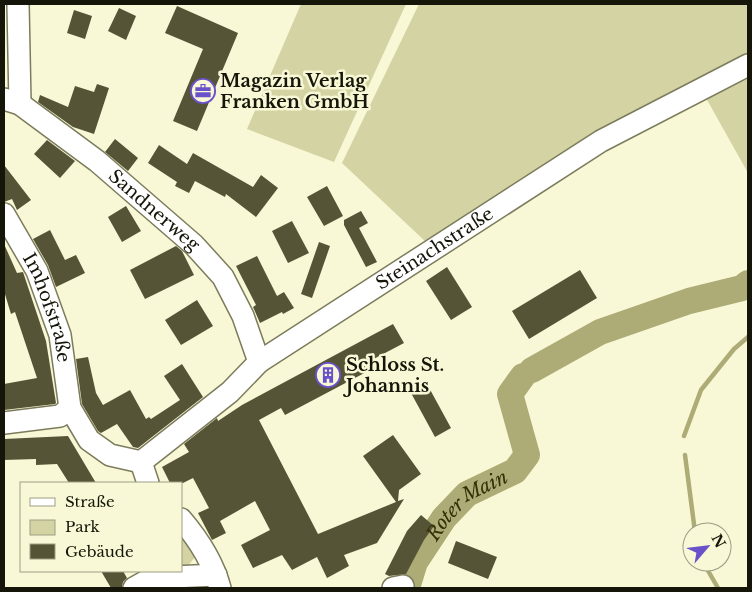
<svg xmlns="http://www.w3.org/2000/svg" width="752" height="592" font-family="'Libre Baskerville',serif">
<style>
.green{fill:#d3d3a4}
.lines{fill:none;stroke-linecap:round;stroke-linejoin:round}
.stream{stroke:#adac77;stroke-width:4.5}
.river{stroke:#adac77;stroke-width:26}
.building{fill:#555437}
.minor-casing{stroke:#7c7c5d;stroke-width:24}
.minor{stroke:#fff;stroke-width:21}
.labels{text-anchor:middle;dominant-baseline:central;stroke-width:5;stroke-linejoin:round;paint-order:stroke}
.poi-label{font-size:18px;font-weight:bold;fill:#151509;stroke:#f8f8d6;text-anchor:start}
.street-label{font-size:18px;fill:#151509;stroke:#f8f8d6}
.water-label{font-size:19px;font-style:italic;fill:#333105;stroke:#f8f8d6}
</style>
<rect width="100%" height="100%" fill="#f8f8d6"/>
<path class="green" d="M301 4H406L334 162 247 129Z
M419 4H748V57L427 243 342 163Z
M748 79V173L706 98Z
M181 527 196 556 187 567 181 569Z"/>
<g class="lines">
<path class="stream" d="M684 436 701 390 734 349 748 337
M685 455 695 532
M703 562 718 588"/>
<g class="river">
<path d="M532 370 600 332 689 301 742 288 748 283"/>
<path id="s1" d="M407 588 415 562 444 518 467 494 515 471 527 455 510 394 523 376"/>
</g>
</g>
<path class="building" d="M177 6 238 33 197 131 173 121 203 49 165 33Z
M119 8 136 16 126 40 108 31Z
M74 10 92 16 85 39 67 33Z
M97 84 109 88 94 134 73 127 38 102 40 95 68 107 75 86 94 92Z
M115 139 138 158 128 171 105 152Z
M47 140 75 161 60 178 34 154Z
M159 145 187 164 193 153 253 187 261 175 278 188 256 217 226 194 225 197 195 181 189 193 175 186 177 182 148 163Z
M4 165 31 200 17 210 12 199 4 202Z
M327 186 343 216 324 226 307 197Z
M126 206 141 231 122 242 108 217Z
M361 211 368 223 359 228 377 262 366 267 344 225V220Z
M292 221 309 253 288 263 272 231Z
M50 230 65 260 76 255 85 273 56 287 48 265 33 239Z
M319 242 330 246 312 298 301 294Z
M4 244 17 273 23 272 46 341 56 403 55 404 4 410V384L37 378 15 312 11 314 4 291Z
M176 246 182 251 194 275 145 299 130 270Z
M257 256 277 296 284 292 294 308 283 314 282 312 260 323 253 307 256 305 236 266Z
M447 267 472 307 451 320 426 281Z
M580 270 597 298 529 339 512 311Z
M197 300 213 326 181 345 165 320Z
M393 324 404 343 368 362 372 369 285 415 281 408 259 420 318 534 396 502 363 456 393 435 421 474 399 490 398 501 404 499 377 543 344 555 349 566 327 578 317 557 292 570 282 555 253 568 241 545 270 530 255 501 220 521 226 533 212 540 198 513 209 508 193 478 183 483H170L162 467 189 452 184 444 217 418 218 421 242 405Z
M88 357 96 393 103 405 130 390 146 419 149 417 151 419 180 400 164 376 182 364 203 397 138 448 133 447 117 424 101 433 98 431 82 404 76 359Z
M427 384 451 428 435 437 411 393Z
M68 436 96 483H69L57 464 36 465V459L4 460V439Z
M421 515 434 526 424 540 406 574 389 576 385 574 407 531Z
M456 541 497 557 488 579 448 563Z
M101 571H123L127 578 123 582 122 587 111 588Z"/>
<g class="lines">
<defs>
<g id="minor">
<path d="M18 4 20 104"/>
<path id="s2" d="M4 99 20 104 97 161 194 245 223 277 243 316 259 362"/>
<path id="s3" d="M4 214 37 271 60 335 70 408 89 440 110 455 141 462"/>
<path d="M4 423 60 416 70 408"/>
<path id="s4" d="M141 462 230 392 259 362 601 141 748 65"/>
<path d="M141 462 148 483"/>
<path d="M181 519C199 540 213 562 220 588"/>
<path d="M152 578 216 575"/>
<path d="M134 588 152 578"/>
<path d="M393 588 403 586"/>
</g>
</defs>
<use href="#minor" class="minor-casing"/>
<use href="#minor" class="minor"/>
</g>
<defs>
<symbol id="office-ring" viewBox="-11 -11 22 22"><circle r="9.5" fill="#f8f8d6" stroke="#6951ca" stroke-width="1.5"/><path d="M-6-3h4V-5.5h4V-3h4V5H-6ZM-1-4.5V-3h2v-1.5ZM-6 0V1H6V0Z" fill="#6951ca"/></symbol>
<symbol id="building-ring" viewBox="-11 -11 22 22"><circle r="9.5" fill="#f8f8d6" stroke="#6951ca" stroke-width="1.5"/><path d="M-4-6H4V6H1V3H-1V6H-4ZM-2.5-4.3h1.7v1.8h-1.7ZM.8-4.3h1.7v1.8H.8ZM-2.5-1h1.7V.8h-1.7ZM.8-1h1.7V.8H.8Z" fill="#6951ca"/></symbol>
</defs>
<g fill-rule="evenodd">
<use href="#office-ring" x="189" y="77" width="28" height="28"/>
<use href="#building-ring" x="314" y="361" width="28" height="28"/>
</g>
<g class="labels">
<g class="poi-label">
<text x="220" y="81">Magazin Verlag<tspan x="220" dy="21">Franken GmbH</tspan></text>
<text x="346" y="365">Schloss St.<tspan x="346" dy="21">Johannis</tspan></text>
</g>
<g class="street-label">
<text stroke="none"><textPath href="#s2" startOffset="188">Sandnerweg</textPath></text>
<text stroke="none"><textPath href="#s4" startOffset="364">Steinachstraße</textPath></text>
<text stroke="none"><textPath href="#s3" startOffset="104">Imhofstraße</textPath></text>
</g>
<g class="water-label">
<text stroke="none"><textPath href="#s1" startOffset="106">Roter Main</textPath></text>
</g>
</g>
<rect width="752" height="592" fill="none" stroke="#151509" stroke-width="10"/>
<rect x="20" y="482" width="162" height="90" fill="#f8f8d6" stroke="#9d9d84"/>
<rect x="30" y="498" width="25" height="8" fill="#ffffff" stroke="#9d9d84"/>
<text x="65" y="507" font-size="15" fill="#151509">Straße</text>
<rect x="30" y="520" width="25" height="15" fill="#d3d3a4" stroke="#9d9d84"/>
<text x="65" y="532" font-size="15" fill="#151509">Park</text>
<rect x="30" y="544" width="25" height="15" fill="#555437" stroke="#9d9d84"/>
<text x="65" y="557" font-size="15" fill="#151509">Gebäude</text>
<g transform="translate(707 547) rotate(62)"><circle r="24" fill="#f8f8d6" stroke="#9d9d84"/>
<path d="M0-4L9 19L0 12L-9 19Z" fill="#6951ca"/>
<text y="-8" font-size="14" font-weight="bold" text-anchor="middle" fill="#151509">N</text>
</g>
</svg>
